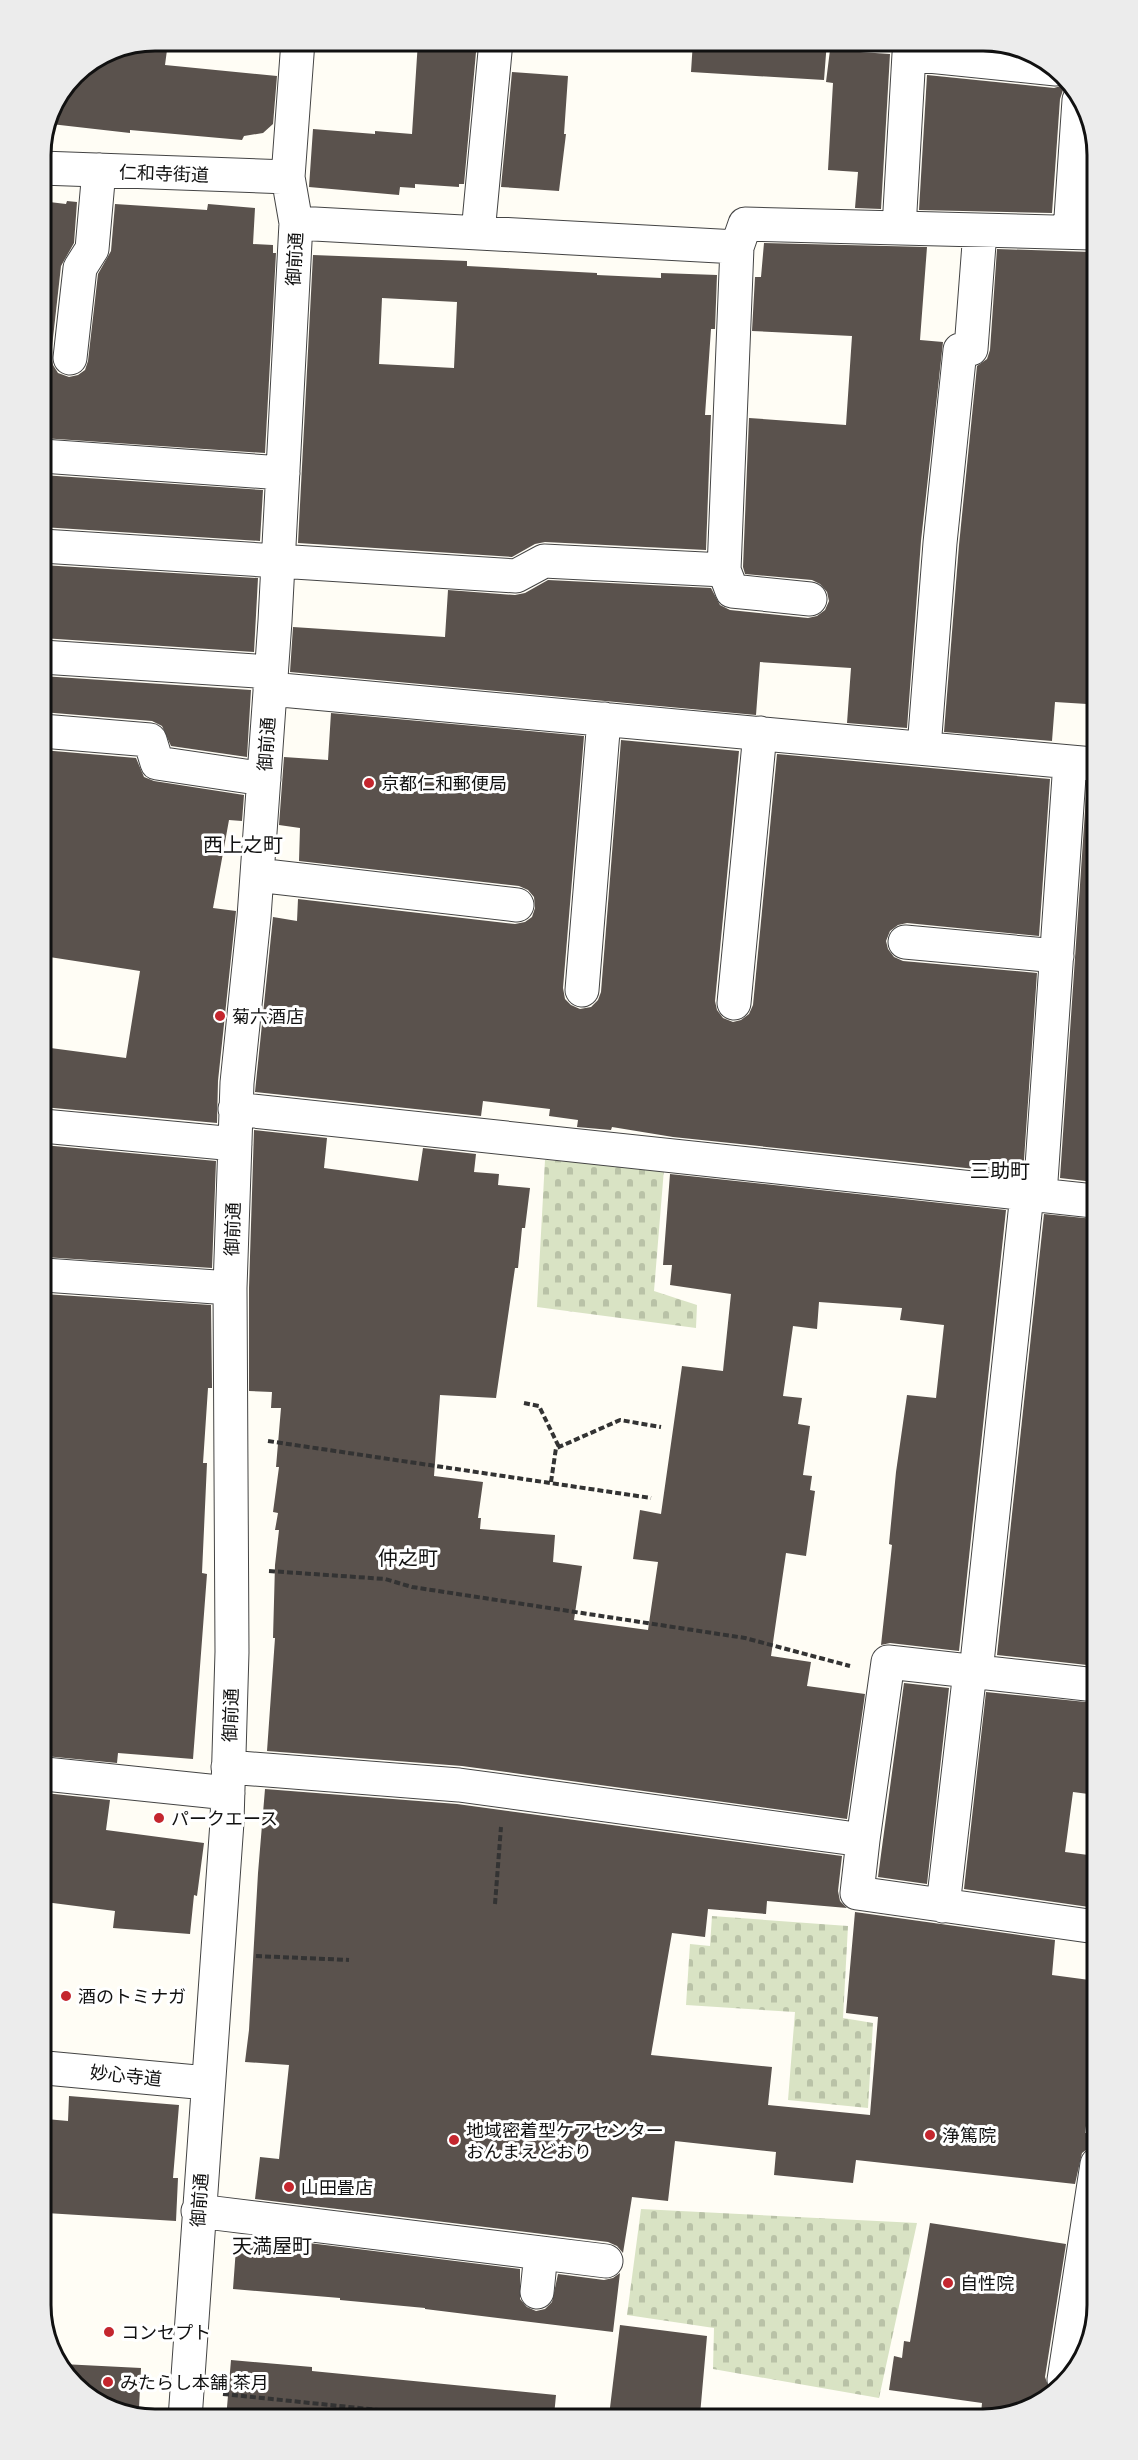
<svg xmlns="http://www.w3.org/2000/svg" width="1138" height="2460" font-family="'Noto Serif','Noto Sans JP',serif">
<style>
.cemetery{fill:url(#cemetery-stones)}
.building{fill:#5a524d;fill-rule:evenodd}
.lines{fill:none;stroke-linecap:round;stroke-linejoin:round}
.minor-casing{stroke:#444;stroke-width:35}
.path{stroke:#333;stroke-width:4;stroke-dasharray:6 3;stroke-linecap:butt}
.minor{stroke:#fff;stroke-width:33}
.poi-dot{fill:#c4262e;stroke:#fff;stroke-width:2}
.labels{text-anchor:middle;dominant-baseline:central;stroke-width:6;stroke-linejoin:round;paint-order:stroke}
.street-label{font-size:18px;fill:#111;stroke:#fff}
.poi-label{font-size:18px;fill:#111;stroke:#fff;text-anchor:start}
.neighbourhood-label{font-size:20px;fill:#111;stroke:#fff}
.rim{fill:none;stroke:#111;stroke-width:3}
</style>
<defs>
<pattern id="cemetery-stones" width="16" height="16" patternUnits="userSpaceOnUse" patternTransform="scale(1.5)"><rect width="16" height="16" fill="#d9e3c4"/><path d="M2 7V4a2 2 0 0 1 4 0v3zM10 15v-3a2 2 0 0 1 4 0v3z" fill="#b9c2a7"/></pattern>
</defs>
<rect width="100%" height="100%" fill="#fffdf5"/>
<path class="cemetery" d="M545 1160 664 1169 654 1291 697 1305 696 1328 537 1307Z
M712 1916 848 1926 843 2018 873 2023 868 2108 788 2100 795 2012 686 2005 690 1944 710 1946Z
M641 2209 917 2223 879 2398 713 2369 714 2328 627 2315Z"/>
<path class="building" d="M418 41H477L464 184H459V187L415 184V188L400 187 399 195 309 187 313 129 375 134V131L412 134Z
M693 41H827L824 80 691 72Z
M131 45 167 50 165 65 277 76 273 124 263 133 244 136 242 140 130 130V133L51 124 74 74 111 49Z
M830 50 890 54 881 209 855 208 858 172 828 170 833 83 826 82Z
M512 72 568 76 564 134H566L559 191 501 187Z
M927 75 1054 88 1067 84 1068 85 1063 90 1060 99 1052 213 919 210Z
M41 201 66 204 67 201 77 202 74 243 61 266 51 356 53 365 58 373 69 377 78 375 85 370 88 361 98 274 111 251 115 204 207 210 208 204 255 208 253 244 273 245V253H276L265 453 42 438Z
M764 243 927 247 920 340 943 342 921 541 907 728 847 723 851 668 760 662 756 715 290 672 293 627 445 637 448 590 515 595 525 593 548 580 711 588 720 605 730 610 808 618 817 616 825 610 829 601 827 592 820 584 812 580 745 574 743 567 749 418 846 425 852 336 752 331 755 277H761Z
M997 249 1092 252 1093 635 1087 704 1055 702 1052 741 944 732 959 545 977 366 987 359 990 350Z
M313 255 467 261V266L597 273V275L661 278V273L717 275 715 329H711L705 415H711L706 550 545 542 535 544 512 557 298 543ZM382 298 457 302 454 368 379 364Z
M42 475 263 490 260 541 42 527Z
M42 565 258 578 254 652 42 638Z
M42 676 251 690 247 757 171 746 162 726 152 721 42 712Z
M331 713 584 736 563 988 565 999 571 1005 580 1009 591 1007 598 1000 601 992 621 740 739 751 715 1001 717 1010 723 1018 733 1022 741 1020 749 1014 753 1005 777 754 1050 779 1039 936 907 923 898 925 890 931 886 941 888 949 894 957 903 961 1037 973 1023 1174 673 1137 612 1127 611 1130 577 1127 578 1120 549 1116 550 1109 483 1101 481 1116 255 1092 273 917 297 921 298 899 515 924 525 922 532 917 535 908 534 897 528 890 519 886 299 861 300 828 279 825 284 757 328 760Z
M42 750 136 758 144 777 154 781 244 795 242 821 229 820 213 908 236 911 218 1081 217 1123 43 1107V1047L126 1058 140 971 43 956Z
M1087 782H1093L1094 1182 1060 1178Z
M254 1130 327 1138 324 1168 418 1181 423 1148 476 1154 474 1172 499 1174 498 1185 530 1188 525 1228H522L518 1268H515L496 1398 440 1395 434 1476 483 1482 478 1518H481L480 1529 555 1535 553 1562 582 1566 574 1620 648 1630 658 1562 633 1559 640 1510 661 1514 682 1366 723 1371 731 1294 670 1285 672 1265H663L670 1174 1006 1210 959 1651 890 1643 881 1645 892 1545 889 1544 896 1472 907 1395 936 1398 944 1325 900 1320 902 1308 819 1302 817 1329 793 1326 783 1396 802 1398 798 1424 810 1426 803 1475 812 1476 810 1490 815 1491 806 1556 786 1553 771 1656 811 1662 807 1686 865 1694 847 1819 462 1766 267 1751 275 1638H273L275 1565 279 1530H275L278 1513 273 1512 279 1467H276L281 1408H271L272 1392 249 1391V1288Z
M43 1145 216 1161 212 1268 44 1257Z
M1044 1214 1094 1219 1096 1666 997 1655Z
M44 1294 211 1305 212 1388H208L203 1463H207L202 1573 207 1574 193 1759 118 1753 117 1763 45 1756Z
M904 1683 949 1688 927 1884 878 1877Z
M986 1692 1096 1703V1795L1073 1792 1065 1852 1096 1856V1908L964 1889Z
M265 1789 457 1804 842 1856 838 1891 840 1901 847 1908 767 1901 766 1914 708 1909 705 1937 672 1933 651 2055 772 2067 768 2105 870 2115 878 2017 846 2013 855 1912 1055 1940 1052 1975 1097 1981V2048L1085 2133 1097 2134V2146L1090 2147 1082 2153 1075 2184 856 2160 853 2183 774 2175 776 2152 675 2141 668 2201 632 2197 623 2253 617 2246 608 2242 255 2199 260 2157 279 2159 289 2065 245 2062 249 2030 258 1873Z
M45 1793 110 1800 106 1830 204 1843 197 1896 194 1895 190 1934 113 1928 115 1911 45 1902Z
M69 2096 179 2105 173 2178H178L176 2221 46 2213V2119L68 2121Z
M930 2223 1066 2244 1045 2377 1050 2391 1020 2413 981 2414 982 2403 889 2390 894 2356 902 2358 904 2341 910 2342Z
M251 2236 520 2269V2299L527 2307 536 2311 545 2309 552 2302 558 2274 604 2280 613 2278 620 2273 613 2332 425 2309V2308L340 2300V2298L233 2289 236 2248 250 2249Z
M620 2325 707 2336 700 2415 609 2416Z
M231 2360 312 2367V2371L556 2395 554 2416 226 2419Z
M62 2364 141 2368 139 2408 114 2407 85 2396Z"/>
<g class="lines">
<defs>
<path id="minor" d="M41 168 288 177
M296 223 737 247
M899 228 909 54 1056 69
M1070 232 1079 100
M478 233 496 41
M70 358 80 268 92 249 99 170
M42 456 283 473
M42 546 516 576 544 561 724 570 732 591 810 599
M724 570 737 247 745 224 1092 233
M42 657 270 672
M270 689 1093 764
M42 731 150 740 157 763 264 779
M924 748 940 543 960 350 971 349 980 231
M257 875 517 905
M905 942 1057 956
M582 990 604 719
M734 1003 760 733
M235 1109 1094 1201
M43 1126 235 1144
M1040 1195 1070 762
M44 1275 230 1288
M976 1672 1027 1194
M228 1767 459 1785 863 1840 888 1662 1096 1685
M45 1774 228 1793
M863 1840 857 1893 1096 1927
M943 1906 970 1671
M46 2068 207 2083
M198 2211 606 2261
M537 2292 541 2253
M1064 2380 1097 2164
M185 2419 227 1822 232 1652 230 1288 237 1083 254 917 275 621 296 223 288 177 298 41"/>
</defs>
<use href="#minor" class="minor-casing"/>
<path class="path" d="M524 1403 539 1406 559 1447
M268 1441 651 1498
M551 1482 556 1448 559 1447 620 1420 661 1427
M269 1571 385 1579 412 1587 745 1638 850 1666
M495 1904 501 1827
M256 1956 349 1960
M223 2394 408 2413"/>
<use href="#minor" class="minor"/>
</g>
<g class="poi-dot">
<circle cx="369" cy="783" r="6"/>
<circle cx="220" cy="1016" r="6"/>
<circle cx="159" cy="1818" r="6"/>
<circle cx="66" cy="1996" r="6"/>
<circle cx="930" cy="2135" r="6"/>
<circle cx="454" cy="2140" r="6"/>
<circle cx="289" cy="2187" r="6"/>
<circle cx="948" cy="2283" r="6"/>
<circle cx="109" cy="2332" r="6"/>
<circle cx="108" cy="2382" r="6"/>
</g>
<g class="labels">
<g class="street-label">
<text transform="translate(164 173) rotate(2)">仁和寺街道</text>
<text transform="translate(294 259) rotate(-87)">御前通</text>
<text transform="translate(266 744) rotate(-86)">御前通</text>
<text transform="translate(232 1229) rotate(-88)">御前通</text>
<text transform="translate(230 1715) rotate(-88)">御前通</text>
<text transform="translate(126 2075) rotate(6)">妙心寺道</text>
<text transform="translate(199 2200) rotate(-86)">御前通</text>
</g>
<g class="poi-label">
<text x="381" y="783">京都仁和郵便局</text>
<text x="232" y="1016">菊六酒店</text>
<text x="171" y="1818">パークエース</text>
<text x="78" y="1996">酒のトミナガ</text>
<text x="466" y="2130">地域密着型ケアセンター<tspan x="466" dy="21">おんまえどおり</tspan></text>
<text x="942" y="2135">浄篤院</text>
<text x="301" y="2187">山田畳店</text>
<text x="960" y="2283">自性院</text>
<text x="121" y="2332">コンセプト</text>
<text x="120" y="2382">みたらし本舗 茶月</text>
</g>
<g class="neighbourhood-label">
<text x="243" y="844">西上之町</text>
<text x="1000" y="1170">三助町</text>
<text x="408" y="1557">仲之町</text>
<text x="272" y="2245">天満屋町</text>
</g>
</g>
<path d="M0 0H1138V2460H0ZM155 51H983A104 104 0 0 1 1087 155V2305A104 104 0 0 1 983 2409H155A104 104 0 0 1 51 2305V155A104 104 0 0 1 155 51Z" fill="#ececec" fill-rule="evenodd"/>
<path class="rim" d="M155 51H983A104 104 0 0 1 1087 155V2305A104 104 0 0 1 983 2409H155A104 104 0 0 1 51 2305V155A104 104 0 0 1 155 51Z"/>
</svg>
